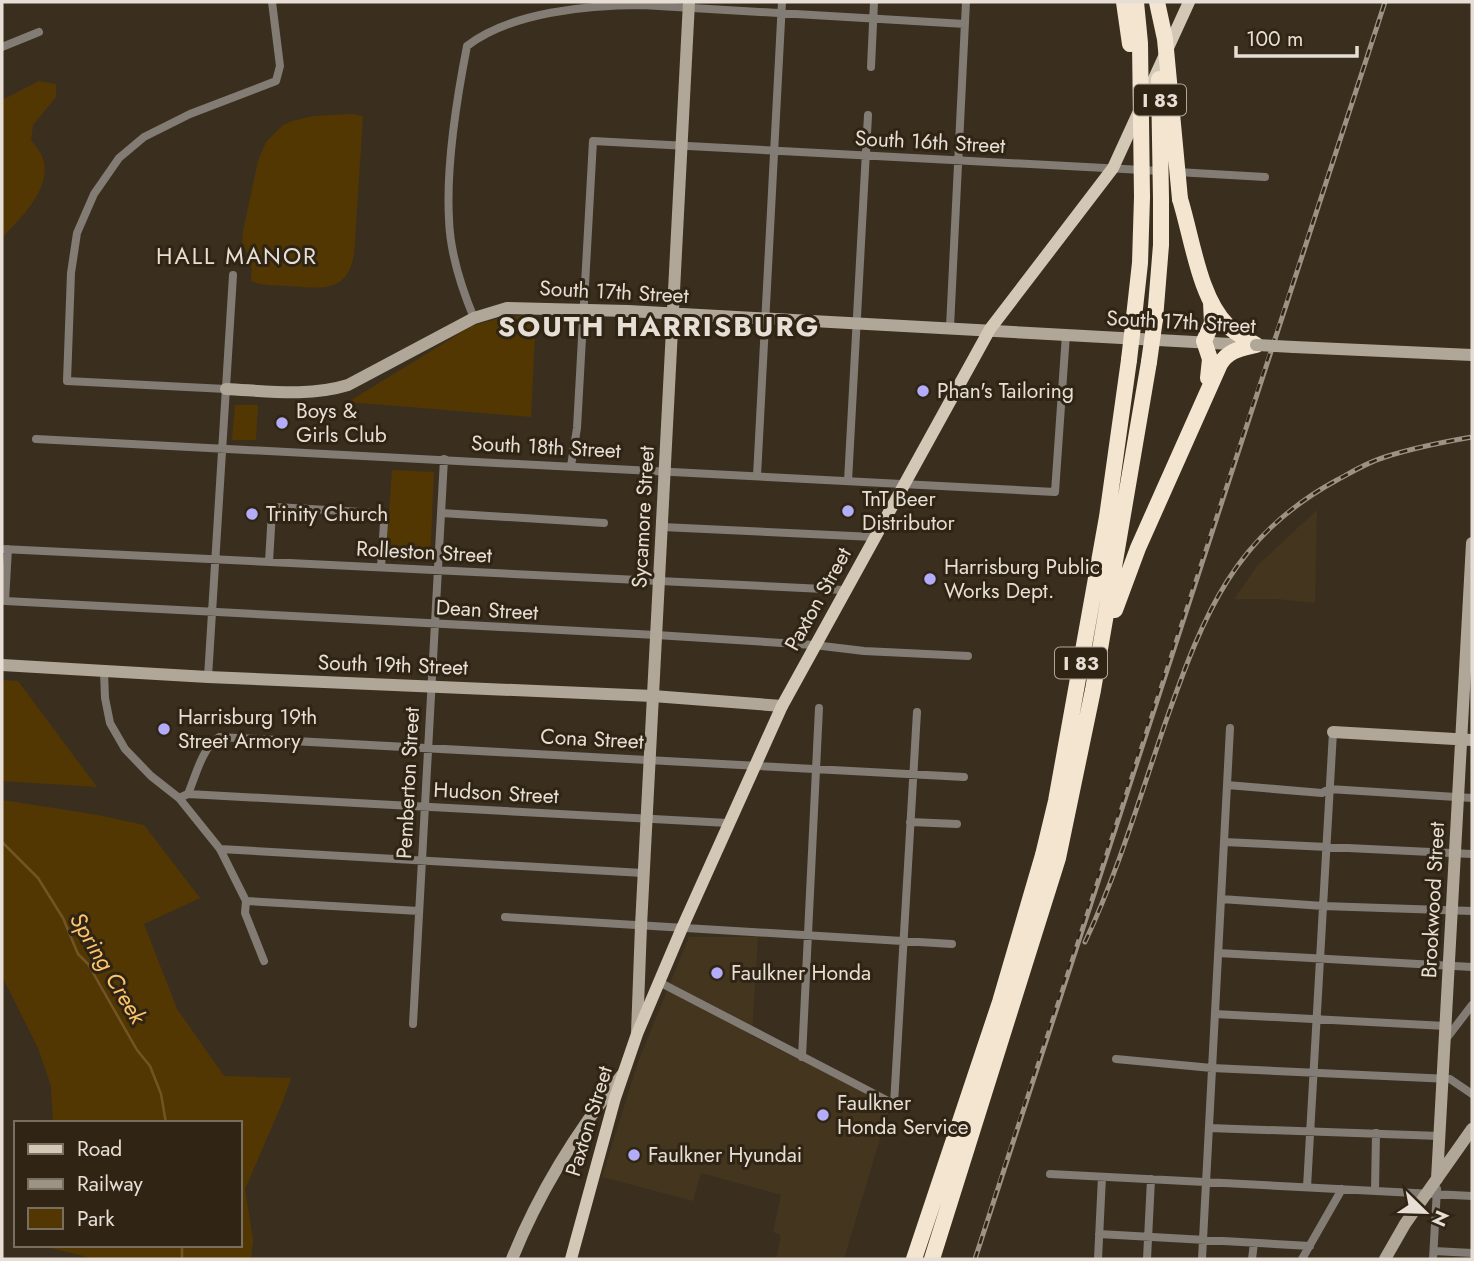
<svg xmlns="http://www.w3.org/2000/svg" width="1474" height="1261" font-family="Jost,sans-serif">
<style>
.built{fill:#44351e}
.green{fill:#523703}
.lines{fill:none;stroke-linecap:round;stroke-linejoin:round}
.stream{stroke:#735525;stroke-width:2.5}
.street{stroke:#827c74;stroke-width:8}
.secondary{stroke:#b0a799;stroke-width:12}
.primary{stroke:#d3c7b6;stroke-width:12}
.highway{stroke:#f4e5d0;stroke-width:16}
.rail-casing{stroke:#9c9386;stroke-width:5}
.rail{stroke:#302514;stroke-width:2.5;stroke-dasharray:8;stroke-linecap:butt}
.secondary-bridge{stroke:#b0a799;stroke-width:12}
.highway-bridge{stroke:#f4e5d0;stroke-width:16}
.poi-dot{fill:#b3adf9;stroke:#302514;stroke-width:2.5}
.labels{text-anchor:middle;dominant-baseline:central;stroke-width:6;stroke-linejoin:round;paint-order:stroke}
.shield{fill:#302514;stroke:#b0a79b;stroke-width:2}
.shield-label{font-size:19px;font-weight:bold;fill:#e7dfd5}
.street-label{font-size:21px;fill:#e7dfd5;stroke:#302514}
.poi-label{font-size:21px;fill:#e7dfd5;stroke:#302514;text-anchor:start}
.neighbourhood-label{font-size:23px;letter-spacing:2px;fill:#e7dfd5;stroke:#302514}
.water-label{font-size:23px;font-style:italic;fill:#fdc46b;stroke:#302514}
.district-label{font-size:28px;font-weight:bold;letter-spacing:2px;fill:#e7dfd5;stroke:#302514}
</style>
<rect width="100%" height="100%" fill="#3a2f1e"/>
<path class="built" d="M1317 510 1315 603 1276 599H1234L1258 565Z
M689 937H758L752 1036 890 1105 844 1259H776L781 1235 773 1232 781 1195 701 1173 693 1201 602 1177 638 1062Z"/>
<path class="green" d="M39 81 56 84V97L33 125 31 140C34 144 38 149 41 154 56 186 21 217 2 238V100Z
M351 114 363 116 354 255C347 294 319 288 289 286 277 285 262 286 251 281L252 268 246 262 248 255 242 241 243 231 258 161 266 142 283 125 292 121 314 116Z
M536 315 531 417 348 402 472 326 504 317Z
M235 405H258L256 440H232Z
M392 470 434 472 430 560 386 558Z
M2 680 18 681 97 787 2 781Z
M2 800 98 815 144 825 200 898 144 924 177 1009 224 1076 291 1078 283 1101 245 1189 253 1240 251 1259H96L37 1245H240V1123H53L51 1086 38 1048 2 976Z"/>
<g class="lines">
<path class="stream" d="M2 842 38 878 63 918 78 954 88 964 137 1050 150 1066 161 1094 166 1123
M182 1259V1245"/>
<path class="street" d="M2 47 39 32
M871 67 874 2
M1177 172 1265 177
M474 318C461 287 450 253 449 219 446 167 457 97 467 46 511 12 588 5 642 5L965 24
M950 327 966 2
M226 389 67 381 71 273 77 233 94 194 119 158 144 137 190 114 276 81 280 66 272 2
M36 439 1055 492 1066 334
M571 466 577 428 593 141 1161 171
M757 476 782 2
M848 481 868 115
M441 513 604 523
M662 527 874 537
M2 549 844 590
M8 549 5 601 656 635 814 645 864 651 968 656
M269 562 272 511 276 507 377 513 382 516 384 523 381 567
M104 671 105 698 110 723 125 749 151 776 179 798 220 849 246 901 245 913 264 961
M208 677 233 275
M1227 785 1322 793 1329 789 1472 798
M188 794C196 775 202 748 219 737L964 777
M179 798 188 794 728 823
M910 822 957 824
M1224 842 1472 854
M220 849 643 873
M1221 899 1323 906 1472 911
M246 901 419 911
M505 917 952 944
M1218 953 1472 967
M659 982 894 1104 917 712
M1215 1014 1446 1026
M413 1024 444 459
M1446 1039 1472 1005
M802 1057 819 708
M1116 1059 1212 1068 1450 1079 1472 1094
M1209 1128 1440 1136
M1050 1174 1472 1196
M1307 1187 1333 732
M1375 1191 1376 1133
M1099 1234 1310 1246
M1434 1251 1472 1253
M1098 1259 1102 1177
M1147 1259 1151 1179
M1202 1259 1230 728
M1252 1259 1254 1243
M1302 1259 1342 1189
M1433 1259 1437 1189"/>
<path class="secondary" d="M1294 347 1472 355
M226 389C267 391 309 397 348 385L474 318 507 308 628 311 1249 345
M2 665 208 677 653 696 782 706
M1333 732 1472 740
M637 1033 641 926 689 2
M1437 1179 1472 543
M512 1259C539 1192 577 1131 622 1075
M1385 1259 1405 1224 1472 1129"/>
<path class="primary" d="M571 1259 615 1098 637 1034 682 928 782 706 990 329 1113 168 1189 2"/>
<path class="highway" d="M1180 199C1192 237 1199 298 1228 326 1236 334 1247 339 1256 345
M1134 317 1140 263 1142 197
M1155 319 1161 245V199
M1208 378 1210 359 1204 341 1212 323 1211 302
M1115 610 1138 548 1220 364C1229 350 1240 349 1256 345
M914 1259 1000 1002 1043 855 1056 801 1107 517 1129 360
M932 1259 1058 858 1093 690 1149 362"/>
<defs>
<path id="rail" d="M1085 942C1119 870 1141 793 1167 718 1204 614 1234 536 1337 480 1352 472 1368 462 1385 457 1413 448 1443 442 1472 437
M975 1259C1108 839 1248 421 1385 2"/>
</defs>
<use href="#rail" class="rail-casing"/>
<use href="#rail" class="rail"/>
<path class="secondary-bridge" d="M1256 345 1294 347"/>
<path class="highway-bridge" d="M1124 2 1130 44
M1136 2 1140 43 1142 197
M1157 2 1165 39 1180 199
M1159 79 1161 199
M1129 360 1134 317
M1149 362 1155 319"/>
</g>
<g class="poi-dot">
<circle cx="923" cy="391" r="7"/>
<circle cx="282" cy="423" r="7"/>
<circle cx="848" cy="511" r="7"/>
<circle cx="252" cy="514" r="7"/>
<circle cx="930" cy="579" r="7"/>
<circle cx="164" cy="729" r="7"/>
<circle cx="717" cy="973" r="7"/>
<circle cx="823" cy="1115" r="7"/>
<circle cx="634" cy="1155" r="7"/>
</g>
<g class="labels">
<g class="shield">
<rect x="1134" y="84.5" width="52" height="31" rx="5"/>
<rect x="1055" y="647.5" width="52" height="31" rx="5"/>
</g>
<g class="shield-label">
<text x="1160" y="100">I 83</text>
<text x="1081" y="663">I 83</text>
</g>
<g class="street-label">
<text transform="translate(930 142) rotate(3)">South 16th Street</text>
<text transform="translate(614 292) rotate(3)">South 17th Street</text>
<text transform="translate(1181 322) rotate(3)">South 17th Street</text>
<text transform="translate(546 447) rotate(3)">South 18th Street</text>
<text transform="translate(643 517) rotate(-87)">Sycamore Street</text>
<text transform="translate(424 552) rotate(3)">Rolleston Street</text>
<text transform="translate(818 599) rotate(-61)">Paxton Street</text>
<text transform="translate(487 610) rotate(3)">Dean Street</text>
<text transform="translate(393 665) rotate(2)">South 19th Street</text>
<text transform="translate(592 739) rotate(3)">Cona Street</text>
<text transform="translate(408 783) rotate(-87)">Pemberton Street</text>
<text transform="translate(496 793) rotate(3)">Hudson Street</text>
<text transform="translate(1433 900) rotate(-87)">Brookwood Street</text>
<text transform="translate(589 1121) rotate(-73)">Paxton Street</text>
</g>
<g class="poi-label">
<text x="937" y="391">Phan's Tailoring</text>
<text x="296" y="411">Boys &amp;<tspan x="296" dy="24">Girls Club</tspan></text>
<text x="862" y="499">TnT Beer<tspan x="862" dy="24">Distributor</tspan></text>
<text x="266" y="514">Trinity Church</text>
<text x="944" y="567">Harrisburg Public<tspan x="944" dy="24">Works Dept.</tspan></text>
<text x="178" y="717">Harrisburg 19th<tspan x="178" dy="24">Street Armory</tspan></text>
<text x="731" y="973">Faulkner Honda</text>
<text x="837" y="1103">Faulkner<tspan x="837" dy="24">Honda Service</tspan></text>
<text x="648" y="1155">Faulkner Hyundai</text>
</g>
<g class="neighbourhood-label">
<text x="237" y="256">HALL MANOR</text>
</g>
<g class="water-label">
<text transform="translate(108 968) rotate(59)">Spring Creek</text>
</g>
<g class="district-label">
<text x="659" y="326">SOUTH HARRISBURG</text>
</g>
</g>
<rect width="1474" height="1261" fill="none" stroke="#e7dfd5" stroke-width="7"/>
<rect x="14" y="1121" width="228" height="126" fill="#302514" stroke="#796f61" stroke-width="2"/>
<rect x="28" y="1144" width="35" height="10" fill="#d3c7b6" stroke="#796f61" stroke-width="2"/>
<text x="77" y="1156" font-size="21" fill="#e7dfd5">Road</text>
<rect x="28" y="1179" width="35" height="10" fill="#9c9386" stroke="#796f61" stroke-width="2"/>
<text x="77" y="1191" font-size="21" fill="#e7dfd5">Railway</text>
<rect x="28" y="1208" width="35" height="21" fill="#523703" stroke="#796f61" stroke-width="2"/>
<text x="77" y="1226" font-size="21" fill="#e7dfd5">Park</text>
<g transform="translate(1425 1212) rotate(113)" stroke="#302514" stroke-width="5" paint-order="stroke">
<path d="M0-5L12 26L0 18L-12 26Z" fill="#e7dfd5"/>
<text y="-10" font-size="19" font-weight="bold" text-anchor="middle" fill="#e7dfd5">N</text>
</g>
<path d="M1236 46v10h121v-10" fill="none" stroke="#e7dfd5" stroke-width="3.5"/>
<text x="1246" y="46" font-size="21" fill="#e7dfd5" stroke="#302514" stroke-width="5" paint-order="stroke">100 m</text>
</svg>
